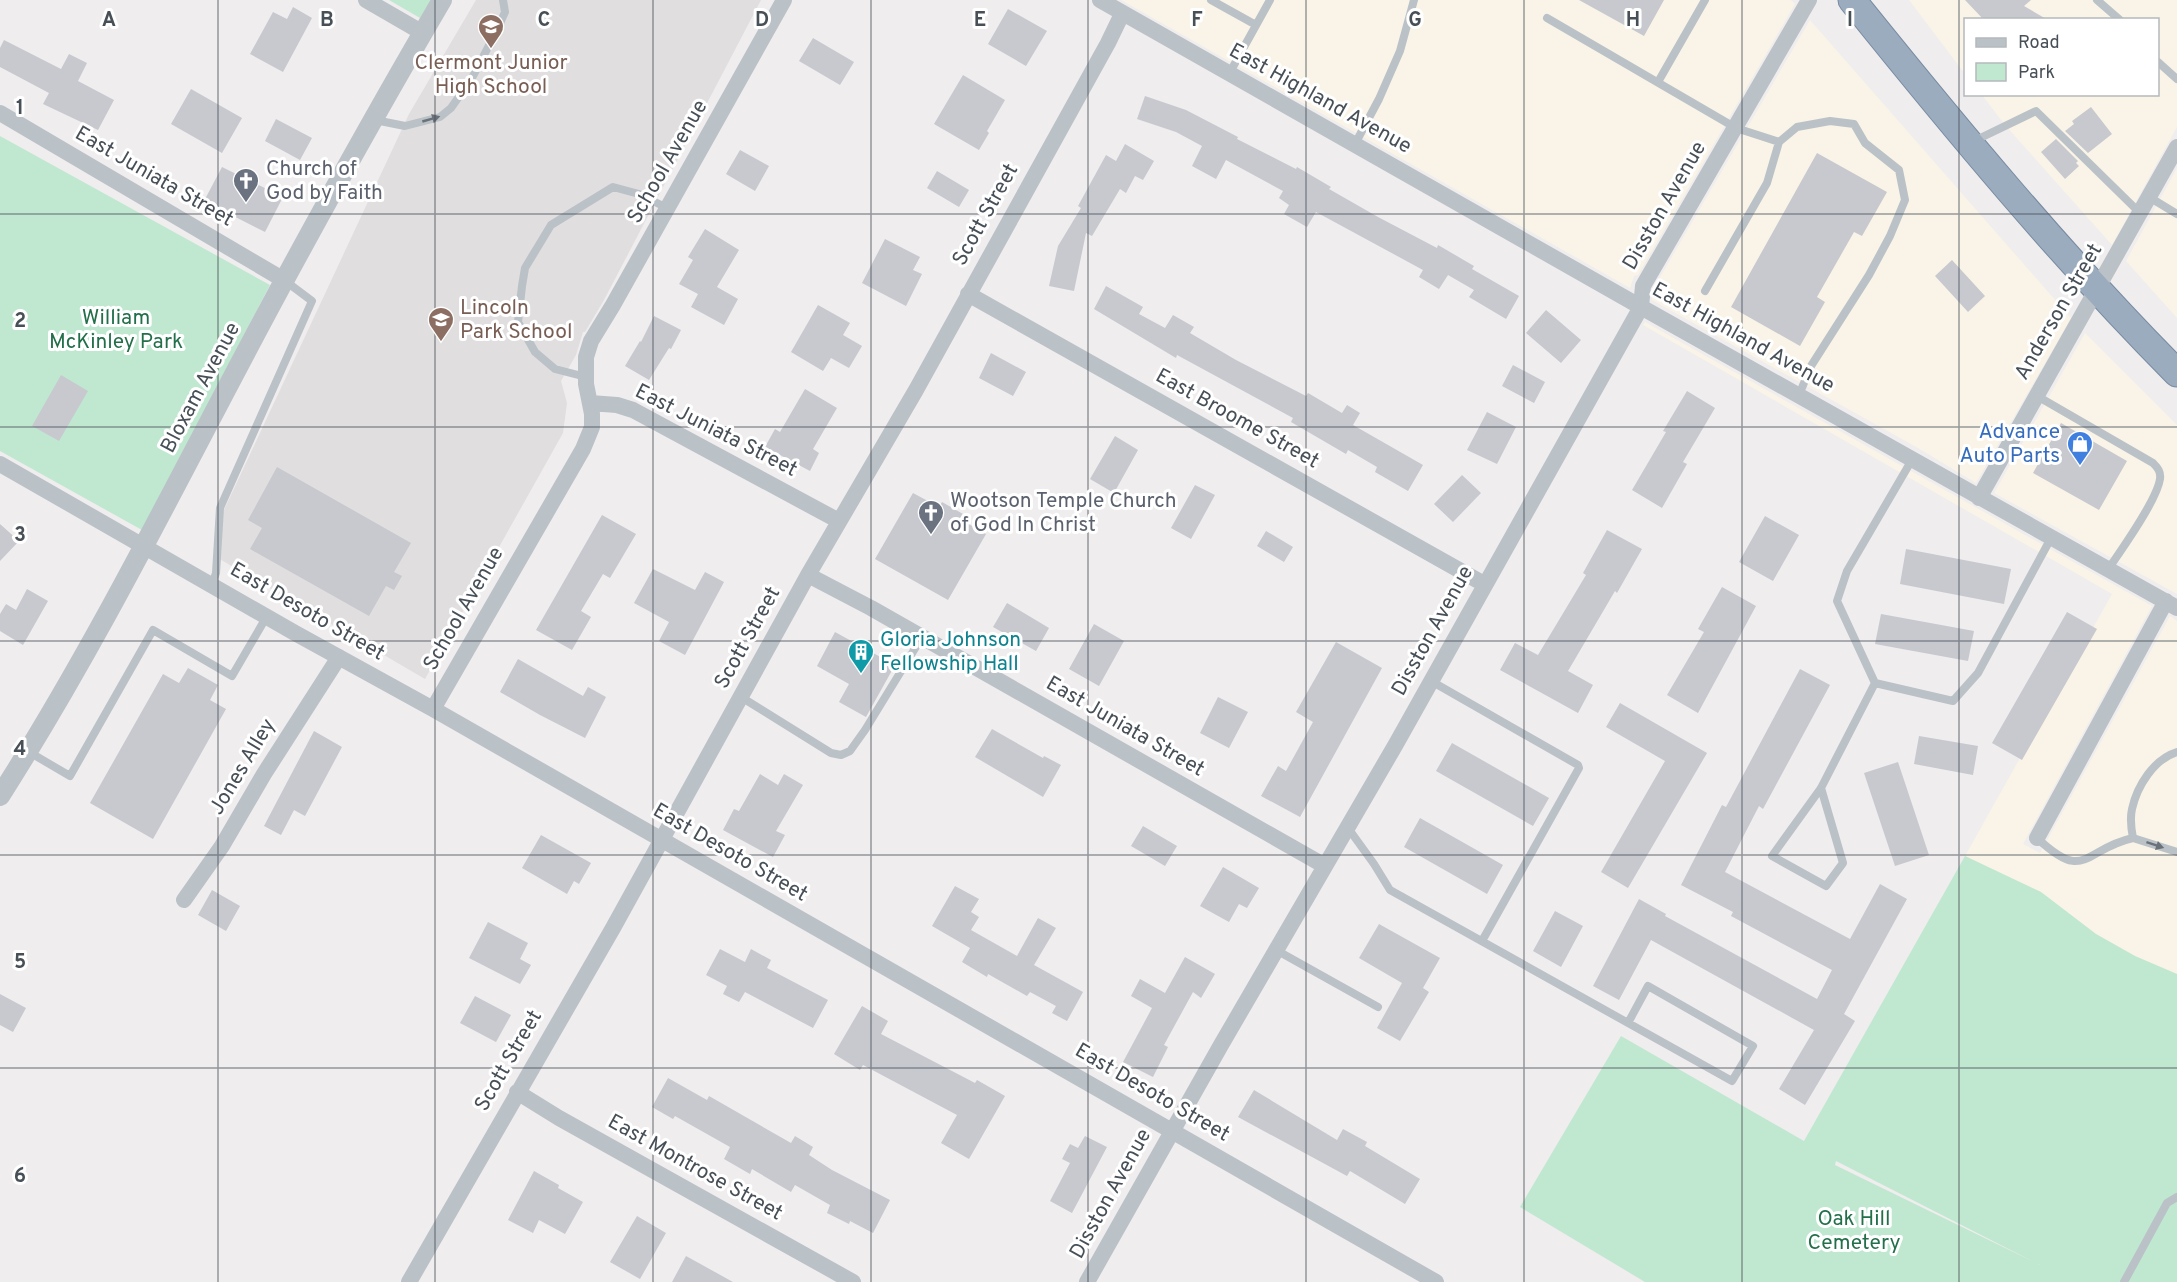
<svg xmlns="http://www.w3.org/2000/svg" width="2177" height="1282" font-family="Overpass,sans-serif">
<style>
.commercial{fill:#f9f4e7}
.education{fill:#e0dede}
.green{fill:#c0e8d0;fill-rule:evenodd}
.building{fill:#c7c9cf}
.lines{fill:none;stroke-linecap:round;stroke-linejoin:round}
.trunk-casing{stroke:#768aa1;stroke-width:29}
.service{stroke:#bac1c7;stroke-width:8}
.minor{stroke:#bac1c7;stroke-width:16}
.tertiary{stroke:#bac1c7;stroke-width:20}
.trunk{stroke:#9cacbf;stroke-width:27}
.oneway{fill:#6a7179}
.grid{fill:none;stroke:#474f57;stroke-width:1.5;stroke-opacity:0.55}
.labels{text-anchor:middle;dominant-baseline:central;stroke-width:6;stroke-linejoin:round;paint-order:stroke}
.education-label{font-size:21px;fill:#785e54;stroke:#fff}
.street-label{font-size:21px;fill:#474f57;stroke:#fff}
.worship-label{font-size:21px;fill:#5b616d;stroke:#fff;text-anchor:start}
.park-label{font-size:21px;fill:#226f4a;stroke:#fff}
.shop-label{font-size:21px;fill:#366cbe;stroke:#fff;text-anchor:end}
.culture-label{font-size:21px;fill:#0d838f;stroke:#fff;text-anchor:start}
.grid-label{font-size:20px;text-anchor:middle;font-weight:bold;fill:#474f57;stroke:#fff;stroke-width:6;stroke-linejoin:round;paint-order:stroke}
</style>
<rect width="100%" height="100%" fill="#efeded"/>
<path class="commercial" d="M1121 0H1791L1795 4 1638 275 1634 276 1630 288Z
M1909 0H2177V127L2112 245 2005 125 1982 95 2158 94V20H1966L1965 74Z
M1810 20 2071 318 1976 483 1918 448 1652 300 1653 289Z
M2177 168V318L2126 261Z
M1645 322 2152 606 2023 844 2040 853 2170 616 2177 621V974L2135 956 2096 934 2041 892 1965 856 2112 594 1643 325Z
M2085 333 2177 425V594L1994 493Z"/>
<path class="education" d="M476 0H761L604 300 585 332H583L576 355 561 381 567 403 563 433 425 679 218 558 223 512 409 114Z"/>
<path class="green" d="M389 0H431L420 18Z
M0 136 270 285 142 530 0 451Z
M1965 856 2041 892 2096 934 2135 956 2177 974V1282H1645L1520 1207 1621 1036 1804 1141ZM1836 1161 2040 1265 1835 1165Z"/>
<path class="building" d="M1579 0H1664L1644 36Z
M1965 0H2031L2024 6 2048 20H1984Z
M293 7 312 18 283 72 250 54 273 12 287 19Z
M1008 9 1047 31 1026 66 988 44Z
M813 38 854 62 840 85 799 61Z
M4 40 61 69 69 54 87 63 78 81 114 100 98 130 43 104 49 93 0 67V48Z
M963 75 1005 100 987 131 989 133 979 150 934 124Z
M191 89 242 118 222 153 171 124Z
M1145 96 1186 110 1238 137 1237 139 1296 169 1297 167 1331 187 1329 189 1378 217 1437 248 1438 245 1474 266 1472 269 1519 296 1506 319 1469 297 1474 290 1448 275 1439 289 1419 277 1423 270 1316 212 1307 227 1284 214 1289 205 1279 198 1283 191 1226 160 1216 179 1192 166 1202 146 1176 132 1137 119Z
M2091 107 2112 134 2088 153 2065 131 2074 124 2072 121Z
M276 119 312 138 300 160 265 141Z
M2056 139 2078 161 2076 163 2079 166 2065 179 2041 152Z
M1125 144 1154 161 1143 180 1135 176 1126 193 1120 189 1092 236 1086 233 1074 291 1049 286 1058 246 1081 208 1078 206 1106 155 1116 161Z
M740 150 769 166 755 191 726 174Z
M1817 153 1887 192 1862 236 1854 232 1817 297 1825 302 1800 346 1731 307Z
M222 167 283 197 265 232 204 201Z
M937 171 969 190 959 207 927 188Z
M705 229 739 250 717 287 738 299 724 325 691 307 698 294 679 284 693 260 688 257Z
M885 239 920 257 913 270 922 274 906 306 862 283Z
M1952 260 1985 296 1968 312 1935 276Z
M1106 286 1143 307 1139 314 1165 328 1173 315 1194 327 1190 333 1236 360 1306 396 1308 393 1342 413 1347 405 1360 413 1353 425 1423 465 1408 491 1375 472 1377 467 1348 450 1346 454 1291 422 1293 418 1177 355 1176 358 1094 309Z
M818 305 850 323 843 335 862 346 849 368 831 358 823 371 791 352Z
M1546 310 1581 340 1561 363 1526 333Z
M654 316 681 330 671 349 669 348 649 380 625 366 640 341 641 342Z
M991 353 1026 372 1013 396 979 378Z
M1513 365 1545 382 1534 403 1502 386Z
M61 375 88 391 59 441 32 426Z
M805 389 837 408 813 449 819 453 810 471 765 447 775 429 780 432Z
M1687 391 1715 408 1683 462 1687 464 1662 508 1632 490 1666 432 1663 431Z
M1487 412 1516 427 1497 464 1467 450Z
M2061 423 2127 461 2099 510 2033 473Z
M1115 436 1138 450 1114 493 1090 479Z
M277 467 411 543 394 572 402 576 394 590 386 586 369 616 250 549 262 528 248 520Z
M1462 475 1481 493 1453 522 1434 504Z
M1195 485 1215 495 1191 539 1171 528Z
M913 493 939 507 942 502 963 514 960 519 986 534 948 600 875 559Z
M602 515 636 534 610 578 603 574 581 611 591 617 572 650 536 630Z
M1765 516 1799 535 1773 581 1739 562Z
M0 524 19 541 0 561Z
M1607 530 1642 549 1617 593 1615 591 1568 671 1593 685 1578 713 1500 670 1515 643 1538 655 1586 575 1583 573Z
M1266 531 1293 547 1284 562 1257 546Z
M1906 549 2011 569 2004 604 1900 584Z
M653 569 695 590 705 572 724 582 685 655 659 641 669 622 634 603Z
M1722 587 1756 606 1698 713 1667 695 1704 632 1698 629Z
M27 589 48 601 23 645 0 631V614L6 604 16 610Z
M1007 603 1049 628 1036 651 993 627Z
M2067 612 2097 629 2022 760 1992 743Z
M1881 614 1974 631 1968 661 1875 644Z
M1094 624 1124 641 1099 686 1069 669Z
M835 632 895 665 866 717 839 702 849 684 817 666Z
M1336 642 1382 668 1300 817 1261 796 1278 766 1286 771 1313 722 1296 712Z
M518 659 583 696 588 687 606 697 585 738 540 715 500 692Z
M188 668 218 685 210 700 226 709 153 839 90 803 163 674 179 683Z
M1800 669 1830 685 1763 809 1759 806 1725 872 1850 939 1880 884 1907 899 1844 1014 1855 1021 1805 1105 1779 1089 1814 1030 1651 940 1619 1000 1593 986 1639 899 1666 914 1665 916 1817 999 1832 970 1731 916 1733 912 1681 885 1722 805 1726 807Z
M1218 697 1248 712 1229 748 1200 733Z
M1620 703 1707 753 1628 888 1601 872 1665 761 1606 727Z
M992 729 1043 758 1044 756 1061 765 1043 797 975 757Z
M314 731 342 747 305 816 294 810 281 835 264 826Z
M1919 736 1978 746 1973 775 1914 764Z
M1452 743 1549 798 1533 826 1436 771Z
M1898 762 1929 855 1895 866 1864 773Z
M760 774 778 785 784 774 803 785 776 831 785 835 773 857 723 830 734 809 739 811Z
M1420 818 1503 865 1487 894 1404 847Z
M1143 826 1177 846 1165 866 1131 846Z
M541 835 591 863 579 884 574 881 567 894 522 868Z
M1223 867 1259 888 1247 908 1239 904 1229 922 1200 906Z
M955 886 979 899 971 912 979 917 971 930 1017 956 1038 918 1056 928 1034 965 1083 992 1067 1021 1052 1013 1056 1006 1030 992 1027 996 988 974 987 977 962 962 970 948 932 926Z
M212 890 240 906 226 931 198 915Z
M1555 911 1583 926 1561 967 1533 951Z
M488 922 528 943 520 959 531 965 520 984 469 958Z
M1379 924 1440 958 1423 988 1429 992 1400 1041 1377 1028 1402 983 1359 958Z
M720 949 745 962 751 949 771 960 767 968 828 1000 813 1028 745 992 739 1002 723 994 727 986 706 975Z
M1185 957 1215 974 1201 998 1193 992 1164 1045 1168 1047 1153 1077 1123 1062 1152 1008 1131 996 1140 979 1165 993Z
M0 994 26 1008 13 1032 0 1025Z
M475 996 511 1015 496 1042 460 1023Z
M862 1006 888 1021 881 1034 975 1083 977 1080 1005 1096 969 1159 941 1143 957 1115 863 1065 860 1070 834 1054Z
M668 1078 707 1100 709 1096 791 1143 795 1136 813 1147 809 1155 832 1170 890 1200 873 1233 850 1221 849 1224 827 1213 830 1205 795 1185 791 1192 752 1169 750 1174 724 1159 730 1147 675 1116 673 1119 652 1107Z
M1254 1090 1337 1140 1343 1129 1367 1142 1365 1146 1420 1179 1405 1204 1350 1171 1347 1176 1238 1117Z
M1085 1136 1107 1147 1072 1213 1050 1201 1070 1163 1062 1159 1070 1144 1078 1148Z
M534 1171 559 1185 558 1188 583 1202 565 1234 539 1220 533 1233 508 1220Z
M637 1216 666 1233 640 1279 610 1262Z
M686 1256 733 1282H672Z"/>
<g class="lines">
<defs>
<path id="trunk" d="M1852 0C1955 128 2061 256 2177 373"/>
</defs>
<use href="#trunk" class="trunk-casing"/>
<path class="service" d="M1211 0 1256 25
M2097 0 2120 20
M1547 18 1736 128 1779 142 1797 127 1830 121 1854 124 1865 143 1899 170 1905 200 1890 236 1869 275 1811 366 1799 395
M2158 62 2177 79
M1229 74 1270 0
M1658 82 1705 0
M375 120 405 126 440 117 451 108 472 78 497 30 505 12 503 0
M1974 141 2036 111 2140 213
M1355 144 1379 99 1400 51 1414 0
M2149 197 2177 214
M1705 291 1767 183 1779 142
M586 377 555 369 535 352 518 322 522 286 525 268 551 225 613 187 639 194 667 208
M2037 396 2153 463C2158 468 2161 472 2160 479 2157 500 2122 549 2109 568
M1913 458 1847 571 1837 601 1875 683 1953 701 1978 673 2051 538
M212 584 216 573 220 508 312 301 284 280
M1431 681 1578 765 1579 768 1482 941
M741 697 831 753 841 755 850 751 865 730 922 637
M29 752 70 776 153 630 232 676 267 616
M1821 788 1843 863 1826 886 1772 856 1821 788 1875 683
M1348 828 1374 864 1390 890 1732 1081 1753 1046 1648 986 1628 1023
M2037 838C2086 884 2083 849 2133 838 2131 828 2130 818 2132 809 2137 786 2154 759 2177 752
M2133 838 2177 852
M1276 950 1378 1007
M2124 1282 2167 1203 2177 1197"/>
<path class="minor" d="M366 0 423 33
M1100 0 1641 307 2177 608
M0 113 284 280
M968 294 1484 584
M590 403 617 405 633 410 839 521
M0 464 295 633 433 709 1436 1282
M1979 498 2177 147
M808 575 871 608 1325 866
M433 709 583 449 592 427V414L586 384V357L591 341 613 305 784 0
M2037 838 2166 601
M184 900 222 846 264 774 339 657
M517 1092 559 1118 853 1282
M409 1282 613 928 808 575 916 390 1108 43 1122 14
M1087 1282 1221 1045 1396 744 1641 307 1643 286 1809 0"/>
<path class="tertiary" d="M0 796C106 630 191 452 285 279 336 185 388 92 442 0"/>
<use href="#trunk" class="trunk"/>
</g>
<defs><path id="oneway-solid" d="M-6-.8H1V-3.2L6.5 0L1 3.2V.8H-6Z" transform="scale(1.5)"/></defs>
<g class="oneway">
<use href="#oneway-solid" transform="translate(431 119) rotate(-16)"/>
<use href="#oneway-solid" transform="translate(2155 845) rotate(18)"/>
</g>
<path class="grid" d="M218 0V1282M435 0V1282M653 0V1282M871 0V1282M1088 0V1282M1306 0V1282M1524 0V1282M1742 0V1282M1959 0V1282M0 214H2177M0 427H2177M0 641H2177M0 855H2177M0 1068H2177"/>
<defs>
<symbol id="school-pin" viewBox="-11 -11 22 30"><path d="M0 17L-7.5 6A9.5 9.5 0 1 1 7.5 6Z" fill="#8d6e63" stroke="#fff"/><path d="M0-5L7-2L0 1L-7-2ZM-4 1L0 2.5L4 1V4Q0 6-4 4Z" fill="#fff"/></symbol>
<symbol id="church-pin" viewBox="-11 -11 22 30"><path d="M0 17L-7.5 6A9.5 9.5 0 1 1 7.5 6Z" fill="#6b7280" stroke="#fff"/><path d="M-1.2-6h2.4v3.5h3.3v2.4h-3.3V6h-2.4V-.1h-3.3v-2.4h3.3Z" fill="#fff"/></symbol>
<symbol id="shop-pin" viewBox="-11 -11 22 30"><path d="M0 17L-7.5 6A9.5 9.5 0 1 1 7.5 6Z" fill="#3f7fe0" stroke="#fff"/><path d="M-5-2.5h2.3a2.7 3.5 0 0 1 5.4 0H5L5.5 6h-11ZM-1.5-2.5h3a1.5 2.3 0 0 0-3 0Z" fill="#fff"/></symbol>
<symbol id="building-pin" viewBox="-11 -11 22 30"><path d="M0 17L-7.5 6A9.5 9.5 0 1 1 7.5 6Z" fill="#0f9aa8" stroke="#fff"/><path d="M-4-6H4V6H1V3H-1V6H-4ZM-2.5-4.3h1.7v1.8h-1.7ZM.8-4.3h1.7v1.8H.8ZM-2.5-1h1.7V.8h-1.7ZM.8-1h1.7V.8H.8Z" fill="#fff"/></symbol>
</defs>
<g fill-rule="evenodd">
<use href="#school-pin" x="476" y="12" width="30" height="40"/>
<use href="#church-pin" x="231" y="166" width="30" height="40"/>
<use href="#school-pin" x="426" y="305" width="30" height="40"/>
<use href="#shop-pin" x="2065" y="429" width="30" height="40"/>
<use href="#church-pin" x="916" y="498" width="30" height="40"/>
<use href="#building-pin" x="846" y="637" width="30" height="40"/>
</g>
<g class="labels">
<g class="education-label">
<text x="491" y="63">Clermont Junior<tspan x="491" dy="24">High School</tspan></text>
<text x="460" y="308" text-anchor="start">Lincoln<tspan x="460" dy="24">Park School</tspan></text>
</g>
<g class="street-label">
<text transform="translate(1320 99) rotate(29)">East Highland Avenue</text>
<text transform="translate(668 162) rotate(-60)">School Avenue</text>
<text transform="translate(154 177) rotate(30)">East Juniata Street</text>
<text transform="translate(1665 206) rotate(-60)">Disston Avenue</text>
<text transform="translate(986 215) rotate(-61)">Scott Street</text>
<text transform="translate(2059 312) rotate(-60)">Anderson Street</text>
<text transform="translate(1743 338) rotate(29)">East Highland Avenue</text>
<text transform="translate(201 388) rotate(-62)">Bloxam Avenue</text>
<text transform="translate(1237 419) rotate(29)">East Broome Street</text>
<text transform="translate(716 431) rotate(27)">East Juniata Street</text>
<text transform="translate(464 609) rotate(-60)">School Avenue</text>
<text transform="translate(307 612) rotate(30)">East Desoto Street</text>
<text transform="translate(1433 631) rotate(-61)">Disston Avenue</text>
<text transform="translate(748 638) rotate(-61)">Scott Street</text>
<text transform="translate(1125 727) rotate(30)">East Juniata Street</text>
<text transform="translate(243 767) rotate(-59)">Jones Alley</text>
<text transform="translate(730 853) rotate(30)">East Desoto Street</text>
<text transform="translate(509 1061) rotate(-60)">Scott Street</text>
<text transform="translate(1152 1093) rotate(30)">East Desoto Street</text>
<text transform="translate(695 1168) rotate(29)">East Montrose Street</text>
<text transform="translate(1111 1194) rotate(-61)">Disston Avenue</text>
</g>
<g class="worship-label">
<text x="266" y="169">Church of<tspan x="266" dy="24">God by Faith</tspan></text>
<text x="950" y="501">Wootson Temple Church<tspan x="950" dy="24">of God In Christ</tspan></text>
</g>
<g class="park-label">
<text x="116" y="318">William<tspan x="116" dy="24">McKinley Park</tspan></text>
<text x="1854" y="1219">Oak Hill<tspan x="1854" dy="24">Cemetery</tspan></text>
</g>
<g class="shop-label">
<text x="2060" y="432">Advance<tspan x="2060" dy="24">Auto Parts</tspan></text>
</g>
<g class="culture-label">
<text x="880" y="640">Gloria Johnson<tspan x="880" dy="24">Fellowship Hall</tspan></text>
</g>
</g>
<g class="grid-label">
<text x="109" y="26">A</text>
<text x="327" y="26">B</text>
<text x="544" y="26">C</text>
<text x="762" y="26">D</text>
<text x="980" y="26">E</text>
<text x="1197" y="26">F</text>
<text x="1415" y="26">G</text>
<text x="1633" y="26">H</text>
<text x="1850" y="26">I</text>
<text x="20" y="114">1</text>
<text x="20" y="327">2</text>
<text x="20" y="541">3</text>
<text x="20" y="755">4</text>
<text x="20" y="968">5</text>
<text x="20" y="1182">6</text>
</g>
<rect x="1964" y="18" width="195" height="78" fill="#ffffff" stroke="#b5b9bc" stroke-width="1.5"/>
<rect x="1976" y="38" width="30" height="9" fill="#bac1c7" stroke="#b5b9bc" stroke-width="1.5"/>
<text x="2018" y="48" font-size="18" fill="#474f57">Road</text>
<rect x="1976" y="63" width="30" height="18" fill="#c0e8d0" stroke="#b5b9bc" stroke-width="1.5"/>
<text x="2018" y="78" font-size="18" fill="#474f57">Park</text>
</svg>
